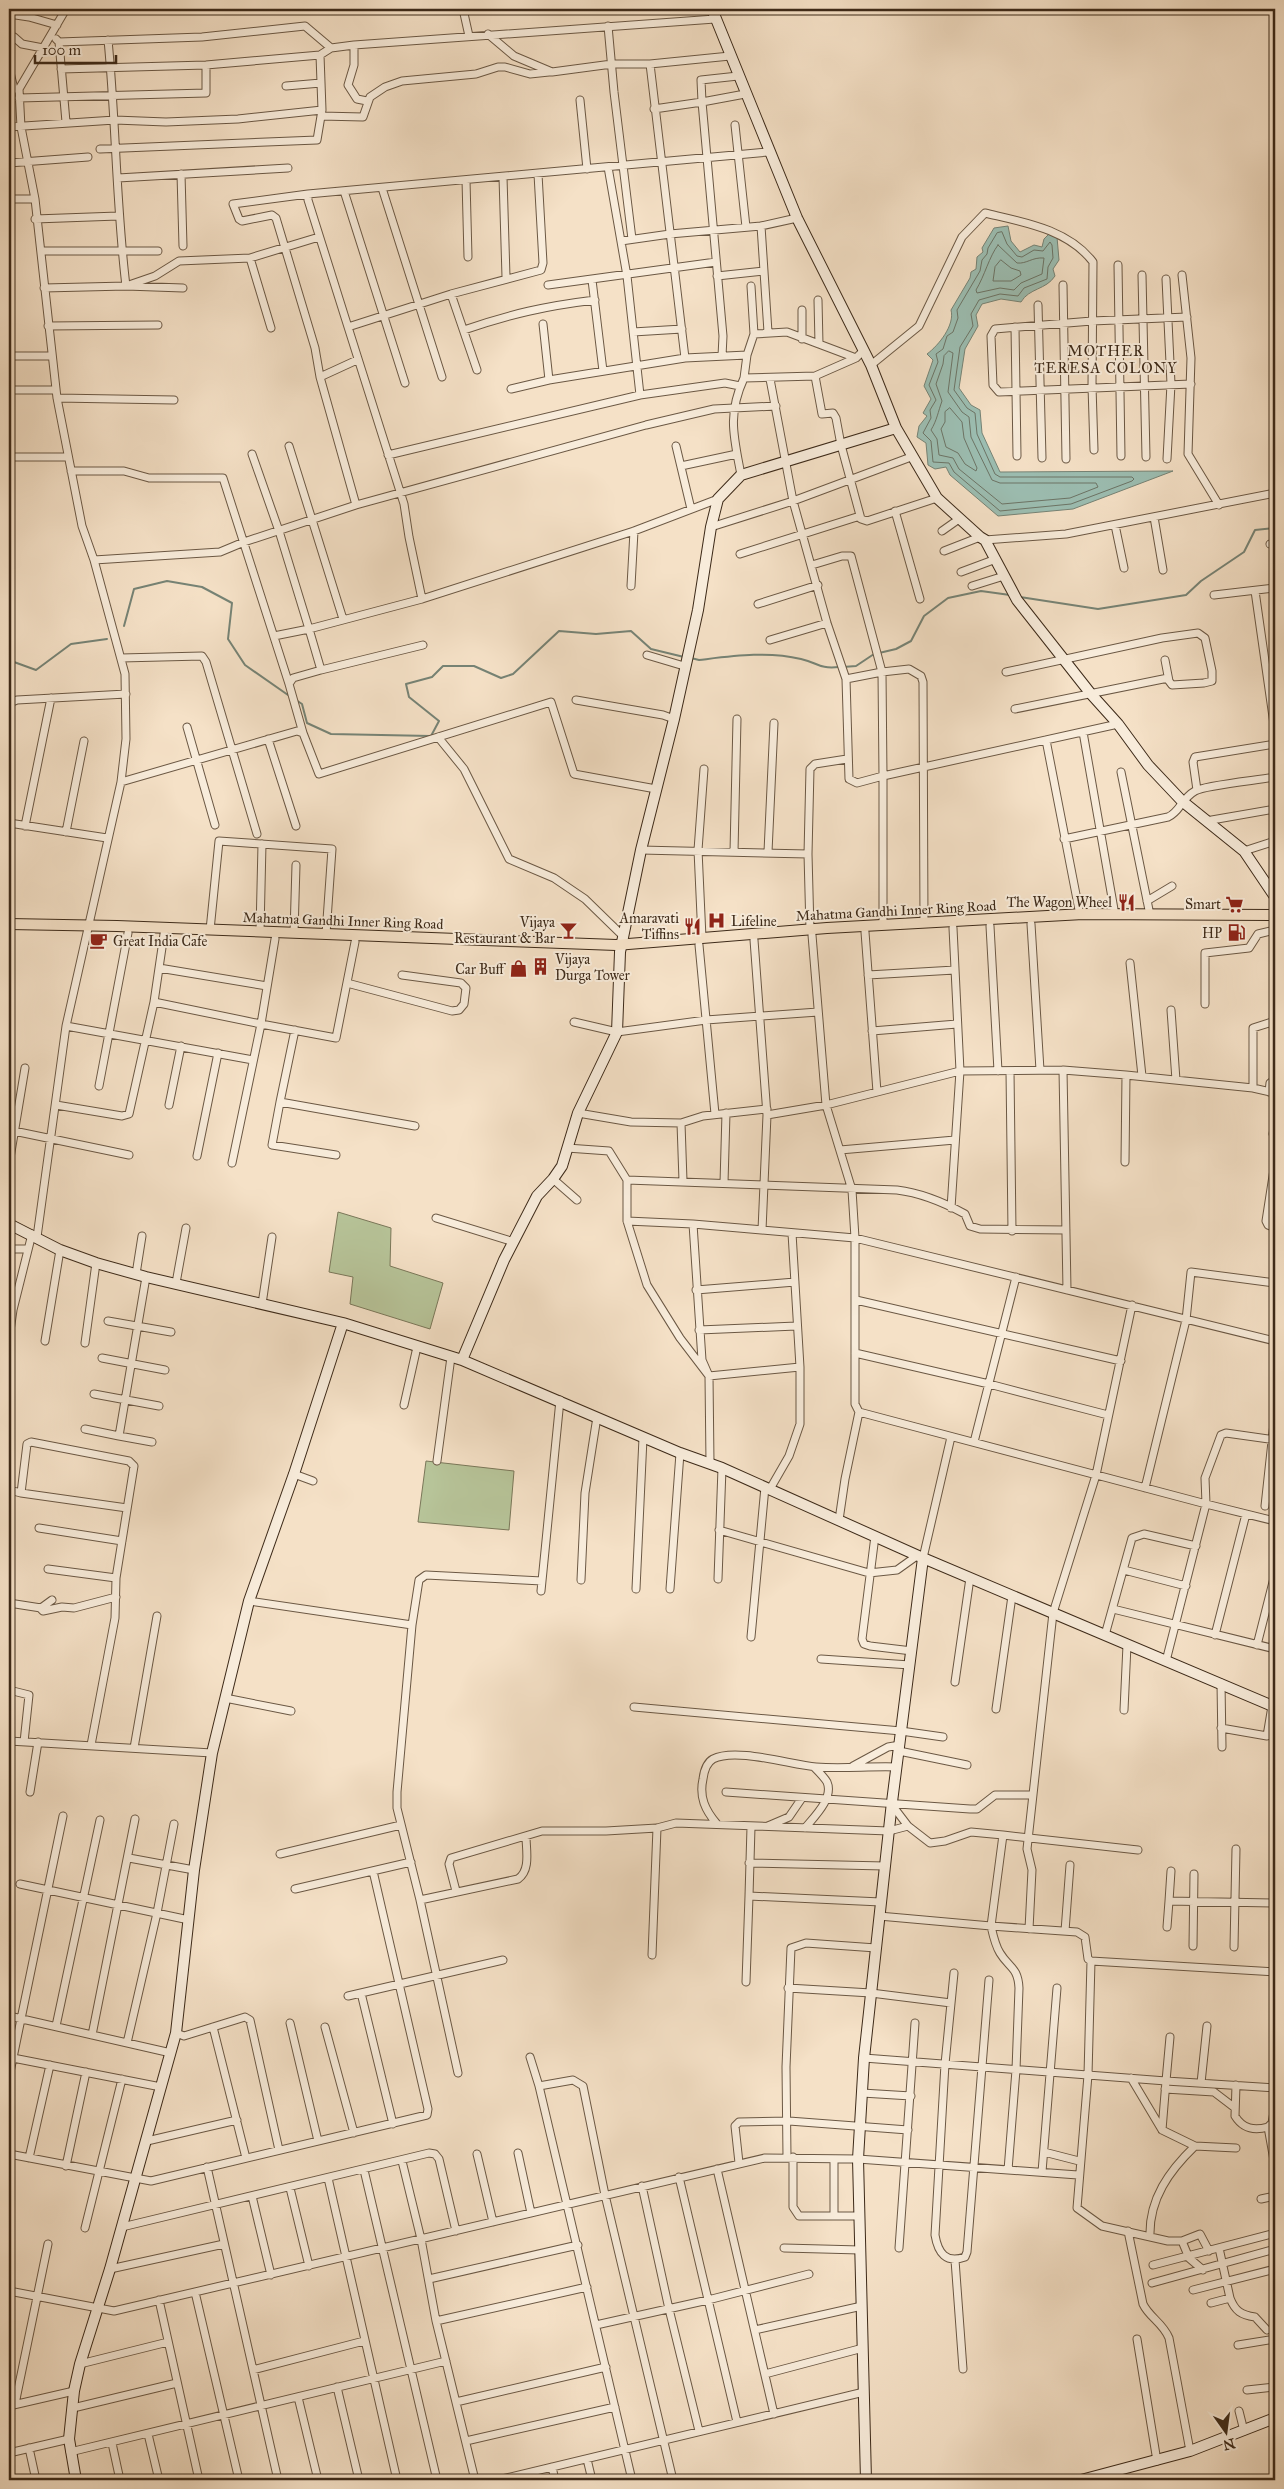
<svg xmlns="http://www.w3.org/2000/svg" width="1284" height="2489" font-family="'IM FELL Great Primer',serif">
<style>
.green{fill:#b7c499;stroke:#7a7759}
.water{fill:#9cbeb2;stroke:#768375}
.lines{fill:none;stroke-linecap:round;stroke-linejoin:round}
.shore{stroke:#6c7466;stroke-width:1}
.stream{stroke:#768375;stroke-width:2}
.street-casing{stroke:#6b5844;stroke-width:9}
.secondary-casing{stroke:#3d2a19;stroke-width:12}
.primary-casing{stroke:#3d2a19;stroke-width:12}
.street{stroke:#f8ecdb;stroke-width:7}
.secondary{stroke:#f8ecdb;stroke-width:10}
.primary{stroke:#f5e1c7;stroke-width:10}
.labels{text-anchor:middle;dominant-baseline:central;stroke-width:4;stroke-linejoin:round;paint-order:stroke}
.poi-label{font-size:14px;fill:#3d2a19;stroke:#f8ecdb;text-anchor:end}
.street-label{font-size:14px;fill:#3d2a19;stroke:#f8ecdb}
.neighbourhood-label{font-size:15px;letter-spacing:1px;fill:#3d2a19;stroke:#f8ecdb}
</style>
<rect width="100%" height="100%" fill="#f5e1c7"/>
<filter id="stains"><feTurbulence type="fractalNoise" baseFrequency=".004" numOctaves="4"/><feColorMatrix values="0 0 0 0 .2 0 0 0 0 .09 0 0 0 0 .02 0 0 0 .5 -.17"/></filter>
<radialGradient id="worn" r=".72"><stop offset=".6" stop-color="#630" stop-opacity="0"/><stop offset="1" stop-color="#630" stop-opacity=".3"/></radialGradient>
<path class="green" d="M338 1212 391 1228 390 1266 443 1283 430 1329 350 1304 353 1277 329 1272Z
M426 1461 514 1471 509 1530 418 1522Z"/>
<path class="water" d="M1008 226 1011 241 1020 252 1034 245 1042 247 1044 239 1050 233 1057 237 1059 260 1053 269 1055 276C1046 290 1029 288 1021 302L1001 299 982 304 976 315 978 326 965 349 959 388 971 405 980 410 982 433 1000 472 1173 471 1073 509 998 516 950 475 946 467 935 469 928 465 926 443 917 437 919 426 927 416 923 413 931 399 924 386 933 360 927 354C939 345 955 325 951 310L970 278 971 272 976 269 977 257 983 252 982 248 994 228Z"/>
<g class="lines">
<path class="shore" d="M1002 232 1007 244 1017 256 1022 257 1034 250 1043 251 1050 242 1052 245 1053 258 1048 267 1047 279 1024 288 1018 296 1000 294 979 300 971 314 973 326 960 347 954 390 967 408 975 413 977 434 995 474 1000 477H1132L1134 479 1132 481 1071 504 1000 511 954 472 949 463 933 462 931 441 923 433 931 418 930 410 936 400 929 385 938 362 936 354 943 349 947 336 953 332 958 318 957 310 980 271 982 260 987 254 988 248 997 233Z
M998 245 1017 263C1027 264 1032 257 1044 258L1042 274 1021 283 1014 290 1000 288 977 293 976 290C985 275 989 257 998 245Z
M1001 260 1011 268 1020 271 1021 275 1011 281H993L995 267Z
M949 351 953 353 948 392 962 412 969 417 971 437 992 480 1000 483H1096L1098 487 1070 498 1002 504 959 469 953 458 939 455 937 439 931 430C937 420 938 412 942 401L936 384 943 364 944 356Z
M950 408 962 422 964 438 977 468 976 471 965 464 958 453 946 447 941 429 945 422V412Z"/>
<path class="stream" d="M1020 597 1098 609 1186 595 1201 581 1244 552 1255 530 1275 528
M124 626 134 589 167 581 202 587 232 603 228 639 245 665 288 695
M879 653 896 649 911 641 924 616 948 598 981 591 1010 595
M691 658 699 660C733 656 767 651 801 659 819 663 818 669 839 667
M9 664 14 662 36 670 71 644 107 639
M843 667 856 666 874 654
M296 700 302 704 307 723 331 734 431 736 439 721 409 697 406 684 432 677 443 666H474L501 678 513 674 559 631 596 634 631 631 651 649 684 657"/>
<defs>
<path id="street" d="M463 9 469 36
M9 14 29 17 57 25
M29 17V9
M608 26 614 92 632 239
M488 34 514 56 552 72 612 64H650L730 56
M9 36 14 37 22 44 43 48
M56 39 59 42 66 122
M108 40C116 122 116 204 126 286
M59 42 202 37 305 26 331 48
M354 45V65L348 85 357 99 367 101
M650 64 685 358
M9 68 14 89
M61 69 206 65 320 55 331 48 354 45 715 19
M286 86 321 83
M19 98 206 93V65
M580 100 587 169
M654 109 702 102 701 80 738 76
M321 116 363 117 370 97 385 87 402 81 476 74 498 67H505L530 74 549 72
M735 125 746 227
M9 127 115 120 166 122 238 119 322 110
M100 149 317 140 322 110 320 55
M9 163 88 157
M608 167 627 276 640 395
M181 174 183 246
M538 174 543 263 541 270 451 294 348 327 308 200V194L768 152
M503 177 506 277
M118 178 288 168
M466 180 468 257
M382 188 442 377
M344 191 405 383
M308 194 233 204 239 219 242 221 272 215 276 218 315 348 320 377
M9 199H35
M35 219 118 216
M621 241 670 234 761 226
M41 251H158
M250 258 271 328
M1118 265 1121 456
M1142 275 1146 457
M1182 275 1191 358 1188 454 1219 505
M717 276 764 271
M1166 279 1171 384 1167 459
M592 280 603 371
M548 285 716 262
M1063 285 1066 459
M126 286 155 276 179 261 250 258 319 237
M44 288 126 286 183 288
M451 294 477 370
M818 300 819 344
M1038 305 1042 458
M802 310V339
M1187 317 1092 321 995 329 991 336 993 385 999 392 1191 384
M543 324 549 380 685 358 747 355
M48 326 158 325
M348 327 404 504 409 537 422 599
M1015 327 1017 456
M464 330C510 314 546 306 595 300
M633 332 682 329
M768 332 761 226 797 218
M754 334 787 332 856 358
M863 351 856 358 815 376 822 414 833 413 836 418 841 445 861 519 867 521 937 498
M9 356H51
M722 356 723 336 702 102 745 94
M871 365 919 326 962 237 985 213C1023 222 1068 229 1093 262L1092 386 1094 450
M744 378 747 355 754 334 751 286
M770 379 793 501 827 623 846 679 882 672 883 776 857 783 849 779 846 679
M511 389 549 380
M9 390H56
M57 398 174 400
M289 446 343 619
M676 446 691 509
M252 454 279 531 309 629 422 599 634 531 718 499
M388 455 640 395 725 383 740 386
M9 457H68
M681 466 737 454
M71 471H124L149 478H223L289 684
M741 475C734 437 727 415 744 378L815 376
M356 505 320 377 357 360
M895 511 920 599
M1154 517 1163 570
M1115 525 1124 568
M711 527 793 501 911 457
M942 531 959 519
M985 540 1066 534 1275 493
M1270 544 1275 545
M944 551 980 537
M740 554 860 516
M94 560 220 552 244 542 356 505 646 425 714 409 776 406
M812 565 842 556H851L882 672 909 669 921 676 923 682 924 923
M961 572 996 559
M631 586 634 531
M972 586 1004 576
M1255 591 1275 731
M1214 595 1275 588
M758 604 818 585
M274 636 309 629 321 670 293 678 289 684 303 733
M770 640 827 623
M647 655 684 666
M121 658 202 656 206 662 257 834
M321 670 423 645
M1006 672 1162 638 1198 633 1205 638 1212 671V681L1204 683 1172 685 1169 681 1165 660
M576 700 663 715 674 719
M9 707 12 702 17 700 126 694
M1015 709 1168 678
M187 727 215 825
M1083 732 1115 915
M438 737 464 769 509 859 554 878 585 899 624 937
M268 739 296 826
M1046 740 1080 915
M1121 772 1150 915
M121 782 297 731 303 733 319 774 551 702 574 774 656 789
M1197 790 1193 762 1195 757 1275 744
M1206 821 1275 809
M9 823 107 838
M25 826 51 698
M66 832 84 741
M1064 839 1168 817C1180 812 1181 799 1195 791 1205 785 1260 780 1275 777
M641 850 808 854 810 930
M1244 851 1275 841
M734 852 737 719
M768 852 774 723
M808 854 810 769 815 764 847 759
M1147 901 1172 886
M1031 924 1040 1070
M883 925V776L1118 724
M990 926 998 1071
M210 930 219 841 332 849 326 934
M260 931 262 844
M865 932 877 1092
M294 933 296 865
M812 935 826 1105 852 1190 855 1238V1404L859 1412 1206 1504 1205 1478 1221 1435 1226 1433 1275 1440
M702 938 698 850 704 769
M275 939 261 1024 336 1038 355 942
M754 940 767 1115 826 1105 960 1071 1063 1070 1126 1075 1253 1088 1275 1093
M699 945 715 1114
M1130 963 1142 1076
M159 968 267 986
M868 975 955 970
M347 983 452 1011 459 1010 464 1004 466 988 461 983 402 975
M154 1002 164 934
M1205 1004V953L1249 948 1258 934 1275 930
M1171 1010 1176 1080
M574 1022 617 1032 706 1020 818 1012
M66 1026 253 1060
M295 1030 280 1102 415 1126
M872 1031 957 1024
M1063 1070 1067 1290
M1010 1071 1012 1231
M99 1086 128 933
M1253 1088V1028L1275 1021
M1269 1092 1270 1083 1275 1079
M280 1102 272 1145 336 1155
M56 1105 122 1116 129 1114 154 1002 261 1024 232 1163
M169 1105 181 1046
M578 1113 631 1122 681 1123 703 1116 767 1109
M681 1123 683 1181
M9 1130 129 1155
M1273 1134 1275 1123
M567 1148 609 1151 627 1180V1221L647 1285 680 1338 709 1376 710 1463
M840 1150 955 1140
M197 1156 218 1053
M1125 1162 1126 1075
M1275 1163 1266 1221 1268 1225 1275 1228
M9 1164 25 1068
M553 1179 577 1200
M627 1180 897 1190C922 1193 943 1202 965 1214L970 1226 980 1229 1066 1230
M724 1183 726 1113
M951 1208 960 1071 953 928
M436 1218 514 1242
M627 1221 693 1224 855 1238 1275 1341
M693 1224 702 1360 709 1376 800 1367
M762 1230 767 1115
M37 1237 66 1026 121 782 126 739 125 674 94 560 82 526 57 398 35 199 21 127 19 89 66 9
M9 1249H27
M136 1274 142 1236
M146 1277 119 1436 152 1442
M176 1283 186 1228
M696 1290 795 1282
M856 1300 1121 1361
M262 1304 272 1237
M9 1309 13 1310 32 1234
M108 1321 171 1332
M699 1330 796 1326
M9 1338 13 1310
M45 1341 60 1250
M85 1343 96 1263
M855 1353 989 1384 1108 1415
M102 1358 165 1370
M94 1394 159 1406
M404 1405 417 1347
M85 1429 119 1436
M974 1442 1016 1277
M437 1461 451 1357
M294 1474 313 1481
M1145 1488 1186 1320 1191 1272 1275 1283
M770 1489 789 1456 800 1424V1367L792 1233
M9 1490 21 1493
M1265 1506 1275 1414
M839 1520 845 1479 859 1412
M39 1528 122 1541
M719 1530 869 1573 897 1570 918 1555
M875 1536 862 1639 864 1644 870 1646 912 1651
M9 1549V1532
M923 1558 951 1437
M48 1569 116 1578
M1124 1570 1186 1586
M718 1579 722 1468
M581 1580 585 1493 597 1417
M636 1589 643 1438
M670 1589 680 1453
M541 1591 560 1400
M249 1601 412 1625 419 1580 426 1575 542 1581
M9 1603 41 1608 52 1600
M1268 1604 1275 1606
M40 1608 43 1611 62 1607 74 1608 116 1597
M1113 1609 1275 1649
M412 1625 397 1792V1808L420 1900 518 1879C531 1870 526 1850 526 1836
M1105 1635 1132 1538 1144 1534 1196 1546
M1215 1635 1246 1514
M751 1637 765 1487
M1257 1645 1275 1574
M821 1659 910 1665
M1166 1661 1206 1504 1275 1521
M955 1682 970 1578
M1221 1683 1222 1747
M9 1690 29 1695 24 1742
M225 1698 291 1711
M634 1707 901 1731 943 1737
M996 1709 1012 1596
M1124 1710 1127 1645
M1221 1728 1267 1736 1272 1706
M9 1741 212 1753
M91 1745 115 1618 116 1578 134 1466 129 1461 31 1442 27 1444 21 1493 127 1508
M134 1748 157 1616
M899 1751 967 1765
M853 1766 888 1747 900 1745
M30 1792 38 1742
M726 1792 970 1809H977L995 1795H1032
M892 1805 908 1826 930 1843 945 1841 971 1832 1003 1835
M717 1824C705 1810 699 1797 703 1779 704 1771 706 1763 713 1759 736 1747 791 1765 816 1767 843 1769 870 1766 897 1767
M768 1826 789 1817 802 1798
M751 1827 749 1896 881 1902
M805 1828C814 1817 834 1798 827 1782 824 1777 818 1771 814 1767
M1138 1850 1003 1835 991 1926 1077 1932 1085 1937 1088 1959 1091 1961 1275 1972
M280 1854 401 1825
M129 1858 194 1870
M749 1863 885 1866
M20 1884 189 1920
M295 1889 411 1862
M456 1891 449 1864 451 1858 542 1831H606L657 1828 676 1823 889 1831 908 1826
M420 1900 458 2073
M1169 1901 1171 1871
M879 1916 991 1926C993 1935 995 1945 1000 1953 1009 1968 1018 1967 1019 1988L1016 2070 1008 2170
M1167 1927 1169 1901 1275 1903
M1029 1929 1032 1870 1027 1849 1053 1613 1096 1475 1132 1305
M1065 1931 1070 1865
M1193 1946 1194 1874
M1234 1947 1236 1849
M652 1955 657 1828
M1091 1961 1088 2075 1077 2208 1102 2226 1168 2241H1182L1189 2258 1203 2270
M954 1973 945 2064 935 2235C938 2253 946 2264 965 2257L967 2252 989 1980
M746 1982 749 1896
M788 1988 871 1993 951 2003
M361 1993 393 2124
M348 1996 503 1960
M9 2016 171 2053
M290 2023 318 2141
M56 2026 100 1820
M213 2027 246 2158
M325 2027 354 2133
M176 2033 184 2036 245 2017 250 2020 279 2150
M92 2035 135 1819
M127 2043 157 1913 174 1824
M530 2057 539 2086
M13 2058 161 2087
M864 2058 1166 2081 1170 2037
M9 2077 63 1816
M1131 2078 1162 2130
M1201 2083 1207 2026
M1236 2085 1235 2116C1243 2129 1254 2131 1268 2127L1272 2123 1275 2106
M1165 2089 1214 2092 1235 2108
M862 2093 911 2096
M1268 2127 1275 2166
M147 2141 237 2120
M1236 2148 1195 2146 1162 2130 1166 2081 1275 2088
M1044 2152 1079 2161
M518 2153 531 2213
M9 2154 151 2181 427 2115 428 2109 373 1871
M477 2154 493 2222
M787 2157 786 2067 791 1948 806 1943 876 1948
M793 2157V2207L799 2216H859
M29 2158 50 2065
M834 2159V2216
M402 2161 421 2239 436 2321 475 2480
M739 2163 735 2126 739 2122 789 2121 908 2130
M66 2166 86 2072
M207 2167 278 2480
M717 2169 774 2414
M364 2170 437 2480
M1042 2172 1057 1988
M679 2177 737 2422
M328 2178 397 2480
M642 2186 669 2309 699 2431
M290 2188 309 2266
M252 2196 271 2275
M1261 2199 1275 2196
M122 2227 429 2153 435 2154 439 2159 456 2231
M85 2228 122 2079
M1128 2231 1143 2304C1149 2317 1163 2323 1169 2338L1190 2451
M1150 2236C1149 2199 1169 2171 1195 2146
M1182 2241 1200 2234 1209 2251
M9 2243 10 2238
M784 2248 860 2250
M899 2248 915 2023
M955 2260 963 2369
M1153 2265 1275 2233
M110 2269 224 2244
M429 2279 578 2245
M1152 2283 1275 2249
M1193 2290 1275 2269
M9 2291 114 2311 765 2158 858 2159 1078 2175
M195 2292 239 2480
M1230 2298C1235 2311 1241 2315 1255 2317L1267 2330
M159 2300 199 2480
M1211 2303 1230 2298 1219 2248
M436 2321 587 2287
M596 2325 708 2300 809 2274
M755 2330 862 2306
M1137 2339 1157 2461
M1238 2345 1275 2339
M80 2364 168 2342
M253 2370 364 2341
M765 2374 863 2348
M337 2387 359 2480
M1247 2390 1275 2387
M298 2397 318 2480
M456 2402 606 2367
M15 2404 48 2244
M9 2406 74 2391
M73 2408 177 2383
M1239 2411 1244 2431
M148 2434 159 2480
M466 2441 615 2407
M112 2443 120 2480
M29 2448 36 2480
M70 2452 446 2361
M9 2453 69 2439
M587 2459 592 2480
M552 2467 555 2480
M498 2480 864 2392
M632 2480 539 2086 573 2080 583 2086 605 2195 673 2480"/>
<path id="secondary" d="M712 9 797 218 871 365 896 428 937 498 980 537 985 540 1017 600 1091 694 1118 724 1148 765 1182 801 1244 851 1275 897
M9 1224 60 1250 96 1263 146 1277 343 1323 462 1360 680 1453 722 1468 923 1558 1275 1707
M462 1360 504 1260 537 1196 553 1179 562 1166 578 1113 617 1032 620 952 641 850 674 719 698 610 711 527 718 499 741 475 896 428
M76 2480 69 2439 74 2391 80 2364 110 2269 176 2033 194 1870 212 1753 249 1601 294 1474 343 1323
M866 2480 858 2159 864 2058 892 1802 923 1558
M1081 2480 1190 2451 1275 2418"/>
<path id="primary" d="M9 924 117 926 616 945 827 928 1083 914 1275 915"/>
</defs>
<use href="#street" class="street-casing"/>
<use href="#secondary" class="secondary-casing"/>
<use href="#primary" class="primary-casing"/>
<use href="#street" class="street"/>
<use href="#secondary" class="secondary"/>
<use href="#primary" class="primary"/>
</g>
<defs>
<symbol id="restaurant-bare" viewBox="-9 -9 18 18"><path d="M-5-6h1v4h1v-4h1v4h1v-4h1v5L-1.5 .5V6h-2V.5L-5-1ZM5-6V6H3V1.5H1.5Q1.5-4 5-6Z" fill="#8f2418" stroke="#f8ecdb" stroke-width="2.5" paint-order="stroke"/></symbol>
<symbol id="supermarket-bare" viewBox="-9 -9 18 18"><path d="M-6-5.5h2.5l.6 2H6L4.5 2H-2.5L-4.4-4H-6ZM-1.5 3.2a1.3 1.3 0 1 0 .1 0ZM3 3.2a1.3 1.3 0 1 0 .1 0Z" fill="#8f2418" stroke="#f8ecdb" stroke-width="2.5" paint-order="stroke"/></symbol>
<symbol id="hospital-bare" viewBox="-9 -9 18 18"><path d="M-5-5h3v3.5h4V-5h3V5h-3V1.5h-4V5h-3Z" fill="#8f2418" stroke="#f8ecdb" stroke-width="2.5" paint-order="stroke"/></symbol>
<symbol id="bar-bare" viewBox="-9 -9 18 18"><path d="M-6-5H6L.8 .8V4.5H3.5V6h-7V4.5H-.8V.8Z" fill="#8f2418" stroke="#f8ecdb" stroke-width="2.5" paint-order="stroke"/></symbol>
<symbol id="fuel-bare" viewBox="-9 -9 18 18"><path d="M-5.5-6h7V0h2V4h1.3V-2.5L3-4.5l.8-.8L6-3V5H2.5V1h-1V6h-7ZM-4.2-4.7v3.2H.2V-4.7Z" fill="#8f2418" stroke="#f8ecdb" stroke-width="2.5" paint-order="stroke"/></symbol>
<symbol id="cafe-bare" viewBox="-9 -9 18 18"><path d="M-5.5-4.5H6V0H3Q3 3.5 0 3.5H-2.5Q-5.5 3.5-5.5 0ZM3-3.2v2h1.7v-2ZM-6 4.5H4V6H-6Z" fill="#8f2418" stroke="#f8ecdb" stroke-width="2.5" paint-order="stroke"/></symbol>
<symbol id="building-bare" viewBox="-9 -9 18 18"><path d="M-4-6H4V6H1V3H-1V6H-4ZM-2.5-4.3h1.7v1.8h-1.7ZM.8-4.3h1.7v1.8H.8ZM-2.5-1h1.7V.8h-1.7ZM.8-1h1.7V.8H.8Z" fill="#8f2418" stroke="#f8ecdb" stroke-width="2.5" paint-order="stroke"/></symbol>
<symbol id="shop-bare" viewBox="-9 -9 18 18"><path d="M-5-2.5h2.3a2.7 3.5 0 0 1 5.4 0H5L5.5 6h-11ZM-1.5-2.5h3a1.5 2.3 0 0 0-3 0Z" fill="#8f2418" stroke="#f8ecdb" stroke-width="2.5" paint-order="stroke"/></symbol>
</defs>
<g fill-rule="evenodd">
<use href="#restaurant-bare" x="1114" y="890" width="25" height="25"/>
<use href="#supermarket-bare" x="1222" y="892" width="25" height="25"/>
<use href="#hospital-bare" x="704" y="908" width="25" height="25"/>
<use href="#restaurant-bare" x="680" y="914" width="25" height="25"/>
<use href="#bar-bare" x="556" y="918" width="25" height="25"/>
<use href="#fuel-bare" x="1224" y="920" width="25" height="25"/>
<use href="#cafe-bare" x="86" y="928" width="25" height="25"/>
<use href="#building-bare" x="528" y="954" width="25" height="25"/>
<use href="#shop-bare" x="506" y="956" width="25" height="25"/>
</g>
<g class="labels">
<g class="poi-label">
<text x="1112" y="902">The Wagon Wheel</text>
<text x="1221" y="904">Smart</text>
<text x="679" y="918">Amaravati<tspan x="679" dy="16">Tiffins</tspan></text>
<text x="731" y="921" text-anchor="start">Lifeline</text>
<text x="555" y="922">Vijaya<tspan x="555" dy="16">Restaurant &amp; Bar</tspan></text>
<text x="1222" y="933">HP</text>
<text x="113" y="941" text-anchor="start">Great India Cafe</text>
<text x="555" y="959" text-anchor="start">Vijaya<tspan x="555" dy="16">Durga Tower</tspan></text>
<text x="504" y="969">Car Buff</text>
</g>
<g class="street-label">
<text transform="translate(896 911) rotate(-3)">Mahatma Gandhi Inner Ring Road</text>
<text transform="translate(343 921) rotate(2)">Mahatma Gandhi Inner Ring Road</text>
</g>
<g class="neighbourhood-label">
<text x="1106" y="351">MOTHER<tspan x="1106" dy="17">TERESA COLONY</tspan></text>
</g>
</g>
<rect width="1284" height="2489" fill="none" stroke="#f5e1c7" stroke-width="30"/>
<rect x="10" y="10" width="1264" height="2469" fill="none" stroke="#3d2a19" stroke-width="2.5"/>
<rect x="15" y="15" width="1254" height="2459" fill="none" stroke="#3d2a19"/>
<g transform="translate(1226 2432) rotate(166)" stroke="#f8ecdb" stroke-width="4" paint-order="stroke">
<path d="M0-4L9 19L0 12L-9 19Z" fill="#3d2a19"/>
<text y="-8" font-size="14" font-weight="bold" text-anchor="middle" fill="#3d2a19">N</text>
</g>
<path d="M35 55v8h81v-8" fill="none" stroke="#3d2a19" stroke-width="2.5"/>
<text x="42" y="55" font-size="15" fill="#3d2a19" stroke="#f8ecdb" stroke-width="4" paint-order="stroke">100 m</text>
<rect width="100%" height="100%" filter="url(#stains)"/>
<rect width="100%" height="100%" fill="url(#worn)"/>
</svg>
